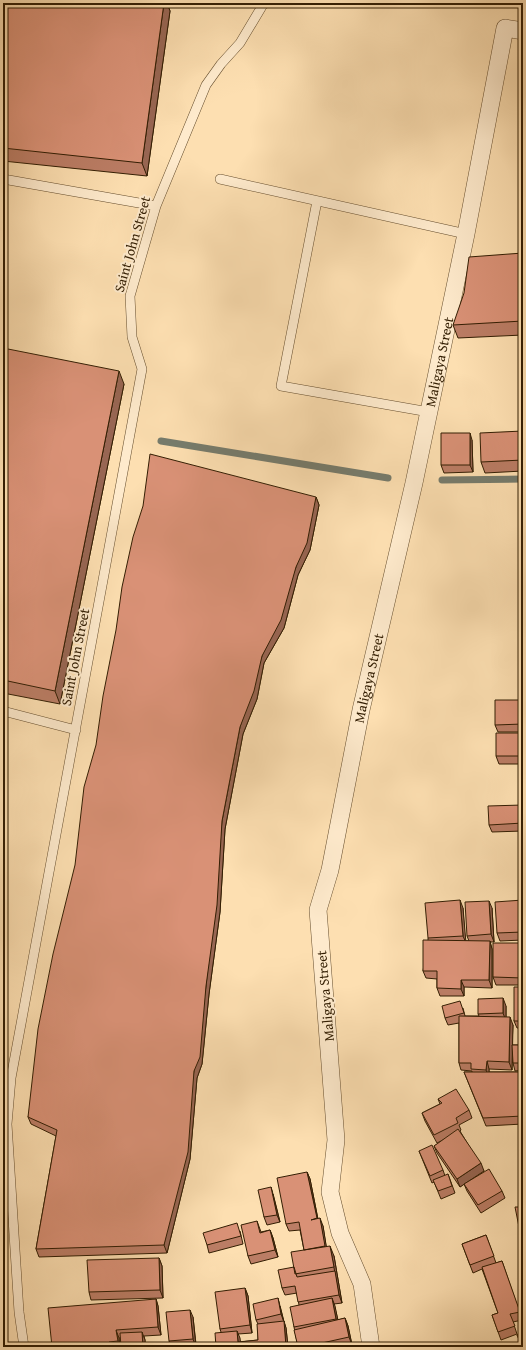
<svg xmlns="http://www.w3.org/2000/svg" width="526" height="1350" font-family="'Gentium Book Plus',serif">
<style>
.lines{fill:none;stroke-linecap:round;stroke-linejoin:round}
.stream{stroke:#767c6d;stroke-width:7}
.service-casing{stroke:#664e2e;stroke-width:10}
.minor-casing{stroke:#664e2e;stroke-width:18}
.service{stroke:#feeacc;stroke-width:9}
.minor{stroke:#feeacc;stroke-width:17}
.wall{fill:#bb7d65;stroke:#331e03}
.shaded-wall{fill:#986653;stroke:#331e03}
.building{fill:#d99176;stroke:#331e03}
.labels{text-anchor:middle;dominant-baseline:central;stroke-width:4;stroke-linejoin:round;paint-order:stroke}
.street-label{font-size:14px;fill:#331e03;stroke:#feeacc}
</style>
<rect width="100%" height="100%" fill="#fddfb1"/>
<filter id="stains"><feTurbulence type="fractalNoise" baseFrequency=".005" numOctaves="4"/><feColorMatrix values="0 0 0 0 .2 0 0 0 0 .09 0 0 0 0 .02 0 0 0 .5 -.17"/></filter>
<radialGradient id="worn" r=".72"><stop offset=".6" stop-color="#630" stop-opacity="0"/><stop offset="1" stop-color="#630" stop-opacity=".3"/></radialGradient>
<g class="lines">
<path class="stream" d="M161 441 388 478
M442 480 523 479"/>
<defs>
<path id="service" d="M3 179 156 206
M220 179 466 234
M317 201 281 386 429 412
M3 711 76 730
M24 1347 19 1312 7 1124 11 1078 142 369 132 337 130 296 156 206 206 85 221 64 240 43 264 3"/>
<g id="minor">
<path id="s1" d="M371 1347 362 1284 340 1233 330 1192 336 1140 318 910 330 870 361 710 414 483 466 234 505 28 523 31"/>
</g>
</defs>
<use href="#service" class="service-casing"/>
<use href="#minor" class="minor-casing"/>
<use href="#service" class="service"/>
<use href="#minor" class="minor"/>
</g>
<path class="wall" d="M3 3H167L170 11 147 176 3 161Z
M523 253V335L458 338 453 325Z
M3 348 124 384 60 704 3 693Z
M523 431V471L485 473 481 462Z
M472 440 473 472 444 473 441 465Z
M316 497 319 505 310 550 298 575 284 628 264 663 257 699 243 734 225 829 220 912 209 994 202 1064 197 1078 190 1159 167 1253 39 1257 36 1249 56 1136 31 1124 28 1117Z
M523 700V732H498L495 725Z
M523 733V764H499L496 756Z
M523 805V831L492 832 489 825Z
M523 900V940L500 941 497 933Z
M463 908 465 941H469L467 936 492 908 494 942H490L492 949V988L464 987V996H440L437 988V979L426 978 423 971 428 940V938Z
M523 943V985H496L493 977Z
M523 987V1028H517L514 1021Z
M506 1006V1017L513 1025 512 1045H523V1070L515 1071 513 1063 512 1051V1070L489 1069V1072H519L522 1079 523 1088V1124L486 1126 464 1072H472V1071L461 1070 459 1063V1023L448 1025 445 1018 463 1008 465 1016H479L478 1014Z
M438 1099 469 1110 472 1118 459 1125 461 1130 460 1131 484 1171 467 1182 502 1191 505 1198 481 1213 467 1191 464 1184 460 1187 437 1153 434 1146 445 1139 437 1143 425 1121 422 1113 440 1104Z
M419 1151 443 1170 445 1176 448 1174 455 1193 441 1199 434 1182 432 1183Z
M307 1172 310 1179 318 1219 323 1226 326 1246 334 1256 342 1303 334 1304 338 1320 345 1318 348 1326 352 1345 343 1347H298L294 1327 299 1305 297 1293 285 1295 282 1288 304 1250 300 1230 289 1231 286 1224Z
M273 1194 280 1222 267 1225 264 1217Z
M523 1207V1263L522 1260V1236L520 1232Z
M257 1221 261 1232 270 1230 273 1238 278 1257 251 1264 248 1256Z
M240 1231 243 1244 209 1253 207 1245Z
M486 1235 496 1263 502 1261 522 1320 513 1322 517 1334 501 1340 492 1315 498 1313 482 1269 473 1273 462 1244Z
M159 1258 162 1266 163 1298 91 1300 89 1292Z
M245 1288 248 1296 252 1333 238 1334 240 1342 258 1340V1324L256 1320 280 1306 284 1322 286 1328 288 1347H216L221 1332 220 1329Z
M156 1299 158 1306 161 1335 144 1336 145 1340V1347H121V1338H119L120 1347H52Z
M193 1317 196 1344 200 1347H171L169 1341Z
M523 1332V1347H522L517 1335Z"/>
<path class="shaded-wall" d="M164 3H167L170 11 147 176 142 163Z
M119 371 124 384 60 704 55 691Z
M470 433 472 440 473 472 470 465Z
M316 497 319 505 310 550 298 575 284 628 264 663 257 699 243 734 225 829 220 912 209 994 202 1064 197 1078 190 1159 167 1253 164 1245 194 1071 206 986 222 821 240 727 262 656 296 567Z
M460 900 463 908 466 943 463 936Z
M489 901 492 908 494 942 491 934Z
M490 941 492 949V988L489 980Z
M461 980 464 987V996L461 989Z
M503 998 506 1006V1021L503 1013Z
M510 1017 513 1025 512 1070 509 1062Z
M487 1061 489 1069V1077L486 1070Z
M519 1072 522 1079 523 1088V1106Z
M481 1163 484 1171 460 1187 457 1179Z
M307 1172 310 1179 319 1225 317 1218Z
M271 1187 273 1194 280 1222 277 1215Z
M320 1218 323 1226 328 1257 325 1250Z
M270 1230 273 1238 278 1257 275 1250Z
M330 1246 334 1256 342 1303 339 1295Z
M159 1258 162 1266 163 1298 160 1290Z
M245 1288 248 1296 252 1333 250 1325Z
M278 1298 284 1322 281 1314Z
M332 1298 335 1306 339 1326 336 1319Z
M156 1299 158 1306 161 1335 158 1327Z
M190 1310 193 1317 196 1347 193 1339Z
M345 1318 348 1326 352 1345 349 1337Z
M284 1321 286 1328 288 1347H286Z
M116 1330 119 1338 120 1347 118 1341Z
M237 1331 240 1338 241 1347 238 1342Z
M142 1332 145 1340V1347H143Z"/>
<path class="building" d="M3 3H164L142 163 3 148Z
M523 253V321L453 325 464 293 469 257Z
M3 348 119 371 55 691 3 680Z
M523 431V460L481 462 480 433Z
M441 433H470V465H441Z
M150 454 316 497 307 543 296 567 281 620 262 656 254 691 240 727 222 821 217 905 206 986 200 1057 194 1071 188 1152 164 1245 36 1249 57 1130 28 1117 38 1029 53 954 75 865 84 787 96 745 103 696 116 630 122 587 133 537 143 506Z
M495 700H523V724L495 725Z
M496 733H523V756H496Z
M523 805V823L489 825 488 806Z
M460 900 463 936 428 938 425 903Z
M523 900V932L497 933 495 902Z
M489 901 491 934 467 936 465 902Z
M423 940 490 941 489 980H461V989L437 988V971H423Z
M493 943H523V978L493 977Z
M514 987H523V1021H514Z
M503 998V1013L478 1014V999Z
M460 1001 464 1013 445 1018 442 1006Z
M459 1016 510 1017 509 1062 487 1061 486 1070 471 1069V1063H459Z
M512 1045H523V1063H513Z
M464 1072H519L523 1106V1116L483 1118Z
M456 1089 469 1110 456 1118 458 1123 434 1135 422 1113 442 1103 438 1099Z
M458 1129 481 1163 457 1179 434 1146Z
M432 1145 443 1170 430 1176 419 1151Z
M489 1169 502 1191 478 1205 464 1184Z
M307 1172 317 1218 311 1220 320 1218 325 1246 304 1250 299 1222 286 1224 277 1178Z
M448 1174 452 1186 438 1191 433 1180Z
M271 1187 277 1215 264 1217 258 1190Z
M515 1207H523V1231L520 1232Z
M257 1221 260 1233 270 1230 275 1250 248 1256 241 1225Z
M237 1223 241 1236 207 1245 203 1233Z
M486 1235 494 1256 470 1265 462 1244Z
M522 1236H523V1260H522Z
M330 1246 334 1267 295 1274 291 1252Z
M159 1258 160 1290 89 1292 87 1260Z
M502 1261 520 1312 510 1314 515 1326 498 1332 492 1315 498 1313 482 1267Z
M294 1267 297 1277 335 1271 339 1295 298 1302 295 1286 282 1288 278 1270Z
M245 1288 250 1325 220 1329 215 1292Z
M278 1298 281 1314 256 1320 253 1304Z
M332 1298 336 1319 294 1327 290 1307Z
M156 1299 158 1327 116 1330 118 1341 109 1342 110 1347H88L87 1344 52 1347 48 1308Z
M190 1310 193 1339 169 1341 166 1312Z
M345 1318 349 1337 304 1347H298L294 1330Z
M284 1321 286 1347H216L215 1333 237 1331 238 1342 258 1340 257 1324Z
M142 1332 143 1347H121L120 1333Z
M523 1332V1346L517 1335Z
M199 1344V1347H181V1345Z"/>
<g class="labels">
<g class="street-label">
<text transform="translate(132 244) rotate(-74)">Saint John Street</text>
<text stroke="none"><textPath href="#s1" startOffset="1006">Maligaya Street</textPath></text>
<text transform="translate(75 657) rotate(-79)">Saint John Street</text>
<text stroke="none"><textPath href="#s1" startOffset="682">Maligaya Street</textPath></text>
<text transform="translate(325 996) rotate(-95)">Maligaya Street</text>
</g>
</g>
<rect width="526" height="1350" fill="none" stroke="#fddfb1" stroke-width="16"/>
<rect x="4" y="4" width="518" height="1342" fill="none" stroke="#331e03" stroke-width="2"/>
<rect x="8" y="8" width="510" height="1334" fill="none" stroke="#331e03"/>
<rect width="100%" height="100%" filter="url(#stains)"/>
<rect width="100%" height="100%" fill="url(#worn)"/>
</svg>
